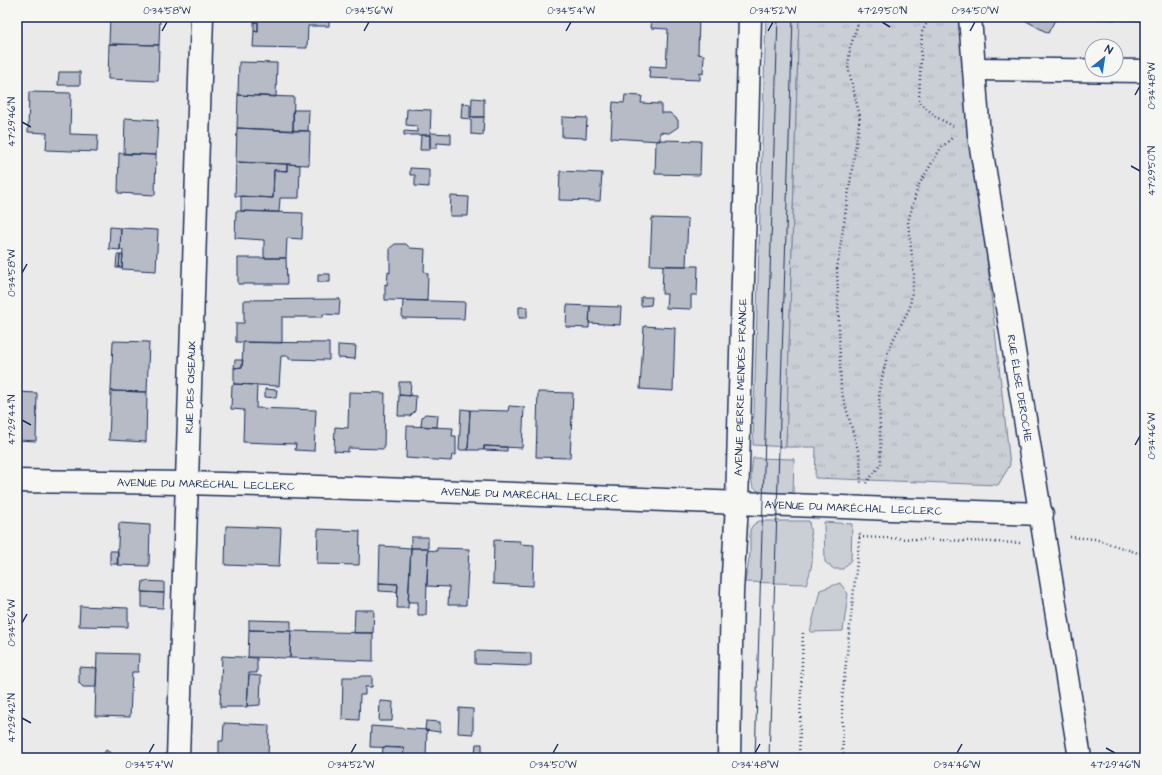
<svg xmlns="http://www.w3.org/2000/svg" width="1162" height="775" font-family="'Architects Daughter',sans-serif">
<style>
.grass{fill:#caced5;stroke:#727e9a}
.park{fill:url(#park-tufts);stroke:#727e9a}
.building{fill:#b6bbc6;stroke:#1b2f5e}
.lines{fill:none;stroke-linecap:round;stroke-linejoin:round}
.minor-casing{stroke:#1b2f5e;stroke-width:25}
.major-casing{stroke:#1b2f5e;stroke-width:25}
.path{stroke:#1b2f5e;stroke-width:2.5;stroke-dasharray:1 3;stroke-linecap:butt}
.minor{stroke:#f6f6f2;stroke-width:22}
.major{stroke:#f6f6f2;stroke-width:22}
.tram{stroke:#1b2f5e;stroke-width:1}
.ticks{fill:none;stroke:#1b2f5e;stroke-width:1.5}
.labels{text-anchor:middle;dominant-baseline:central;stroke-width:3.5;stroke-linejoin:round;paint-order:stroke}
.street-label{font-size:11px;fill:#1b2f5e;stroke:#f6f6f2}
.neatline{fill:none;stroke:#1b2f5e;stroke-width:1.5}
.ticks-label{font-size:10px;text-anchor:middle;fill:#1b2f5e}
</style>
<defs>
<pattern id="park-tufts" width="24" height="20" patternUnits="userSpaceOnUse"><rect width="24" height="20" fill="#caced5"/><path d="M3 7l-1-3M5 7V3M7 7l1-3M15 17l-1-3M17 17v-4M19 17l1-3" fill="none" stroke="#adb1b9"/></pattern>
</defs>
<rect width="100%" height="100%" fill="#e9eae9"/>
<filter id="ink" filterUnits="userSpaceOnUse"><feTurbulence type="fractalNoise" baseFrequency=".025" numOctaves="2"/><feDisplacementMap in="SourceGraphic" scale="8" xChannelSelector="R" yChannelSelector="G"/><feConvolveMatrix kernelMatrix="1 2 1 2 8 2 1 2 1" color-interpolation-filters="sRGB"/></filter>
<g filter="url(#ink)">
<path class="grass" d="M766 17H799L786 447 753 445Z
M753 458 794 459 793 493C783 493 755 497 752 484 750 476 752 466 753 458Z
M759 521H809C812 546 816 560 806 584L745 582 750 554V530L753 525Z
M824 522 852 524 851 560 843 569H834L825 562Z
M840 583 848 594 843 631 810 632 820 590Z"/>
<path class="park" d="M799 17H960L1010 465 998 485 815 478 816 447H786Z"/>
<path class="building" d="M110 17H160L159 45 109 44Z
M254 17H329V26H308L307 48 253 47 254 31 258 32V22H254Z
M652 17H699L698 54 704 55 703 74 700 73V80L649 78 650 66 666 67 668 29 651 28Z
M1019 17H1097V19L1056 18 1048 33Z
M1097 17H1144V21L1097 19Z
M254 22H258V32L254 31Z
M109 44 159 45 158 81 108 79Z
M239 62 277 63 276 97 238 95Z
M59 72H80V85H58Z
M29 92 71 93 70 134 98 135 97 152 46 150 47 133 28 132Z
M238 95 294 97 293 131 237 128Z
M625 95 642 96 641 103 661 104V113H670L678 120V127L669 133 660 132V141L611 138 613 102 624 103Z
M472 98 484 99V117H471Z
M462 103 470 104V119L461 118Z
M407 109 431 110 430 135H404V131L417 132V126L406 125Z
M293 110H309L308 131H293Z
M471 117H484L483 135 471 134Z
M562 117 587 118 586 138 562 137Z
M125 118 158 120 156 155 124 154Z
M237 128 310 131 309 165 236 162Z
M430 133 451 134V144L437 143V148H430Z
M421 135H430V150H420Z
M660 140 701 141 700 175 655 174 656 141Z
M119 153 156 155 155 195 118 193Z
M236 162 287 164V171L274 170 273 198 235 196Z
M287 164 300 165 299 198H280L279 212 241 211V196L273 198 274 170 287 171Z
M410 168 429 169V187L415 186V175H410Z
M560 171 602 173 600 201 559 200Z
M451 196 469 197 468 216H450Z
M236 211 303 213 302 239 287 238 286 258H264V240L235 238Z
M652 218 688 219 686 266 650 265Z
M110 227 121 228 120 250 109 249Z
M121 228 158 230 156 271 122 269 123 250H120Z
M395 244H406L410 248 425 249 424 271 428 274 427 301 385 300V284L387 285 388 272 390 273V248Z
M117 255H120L119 268H116Z
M120 255H123L122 268H119Z
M238 258H286L287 284H238Z
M663 266H698L697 295H691V309L666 308 667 294H662Z
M318 274H330V282H318Z
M641 297H652L651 305 641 306Z
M340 299 339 315 323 314V317H282V343L236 342V323H244V300Z
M403 300 465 302 464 319 402 318Z
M567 305 590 306 589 328 566 327Z
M590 306 621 307 620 325 589 323Z
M519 307H527V318H519Z
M644 326 675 328 673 391 640 389Z
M113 341 149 342 147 392 111 391Z
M243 342 329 343V360L289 359V356H281L279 386 234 384V368L242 367Z
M338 345 356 346 355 359 338 358Z
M235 360H243L242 367 234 368Z
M399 382H411L410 396 399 395Z
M234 384 257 385 256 408 316 410 314 451 295 450 296 444 243 442 244 410 231 409 232 385Z
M265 389 277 390 276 398 265 397Z
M111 391 147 392 146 442 109 440Z
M17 392 37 393 36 441 17 440Z
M349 392 385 393 384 449 348 448V452L334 451 335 427 348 428Z
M538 392 573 393 570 458 536 457Z
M399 395 416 396 415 411 410 416H398Z
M509 406 524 407 522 448 484 446V450H468L470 410 508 411Z
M461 409 470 410 468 450H459Z
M425 414 438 415 437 427 421 426 422 417Z
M407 426 453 428 452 436H456V455H452L451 461 406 458Z
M484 446 507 447V451L484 450Z
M119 523 150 525 149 566 117 565Z
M226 526 281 528 279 567 225 565Z
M318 529 360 531 359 565 317 564Z
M411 537H428V548H411Z
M494 540 520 541V544L534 545 533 586 493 584Z
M380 546 411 548 408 608H397L398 584 379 583Z
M411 548H428L426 615H418V602H408Z
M437 548 469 549 466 605H448L449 587 427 586 428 550 437 551Z
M110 551H118V564H110Z
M143 581 164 582V593L142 592Z
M379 583 398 584 397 592 379 591Z
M142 592 164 593 163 608 142 607Z
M80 606 128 608V627L79 626Z
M355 610H374L373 633H354Z
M249 620 291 621V631L249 630Z
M249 630 291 631 290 658 248 657Z
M291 631 373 633V661L290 658Z
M475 651 531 653V666L475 664Z
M97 653 139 654 138 672H132L130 717 95 716Z
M222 656 257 658V673H249L247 707H220Z
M79 667 97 668 96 687H83L79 683Z
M249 675 261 676 260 705 247 706Z
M361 676H372V687H365V695H360L359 720 342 719 343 677H360Z
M380 701 393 702 392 721H379Z
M459 708 473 709V734L458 733Z
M426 721 440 722V732L425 730Z
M224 723 269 725 268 758H219V741H223Z
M371 726 427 730 426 757 403 758 404 748 370 747Z
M476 744H482V753H475Z
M383 747 404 748 403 758H382Z
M106 750 118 758H101Z"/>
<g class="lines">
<defs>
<g id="minor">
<path d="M974 69 1145 71"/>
<path id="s1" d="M17 481C86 482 154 482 223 484 496 491 769 506 1042 514"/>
<path id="s2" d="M178 758 202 17"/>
</g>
<g id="major">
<path id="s3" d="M970 17 979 135 1080 758"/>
<path id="s4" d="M729 758 732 592 737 504 750 17"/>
</g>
</defs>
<use href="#minor" class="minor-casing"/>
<use href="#major" class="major-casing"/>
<path class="path" d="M860 17 850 48 848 67 860 117 837 269 841 390 860 457 861 483
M930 17 922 32 919 101 936 117 953 126
M866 483 881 464 879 390 889 348 910 307 914 274 908 222 918 186 941 148 953 137
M859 537 1020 543
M1070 537 1095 539 1138 553 1145 552
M799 758 803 631
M843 758 842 700 860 533"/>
<use href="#minor" class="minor"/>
<use href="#major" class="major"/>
<path class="tram" d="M755 758 778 17
M769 758 793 17"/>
</g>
</g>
<path class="ticks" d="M882 22 890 27M162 31 167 22M364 31 369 22M566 31 571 22M768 31 773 22M970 31 975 22M1135 95 1140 86M22 122 31 127M1131 166 1140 171M22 273 27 264M22 420 31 425M1135 445 1140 436M22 623 27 614M22 718 31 723M1106 748 1115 753M149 753 154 744M351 753 356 744M553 753 558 744M755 753 760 744M957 753 962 744"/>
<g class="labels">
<g class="street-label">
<text stroke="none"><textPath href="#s2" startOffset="371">RUE DES OISEAUX</textPath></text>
<text stroke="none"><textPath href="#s4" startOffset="371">AVENUE PIERRE MENDÈS FRANCE</textPath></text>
<text stroke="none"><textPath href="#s3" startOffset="375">RUE ÉLISE DEROCHE</textPath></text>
<text stroke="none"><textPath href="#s1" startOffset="189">AVENUE DU MARÉCHAL LECLERC</textPath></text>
<text stroke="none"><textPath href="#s1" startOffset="513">AVENUE DU MARÉCHAL LECLERC</textPath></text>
<text stroke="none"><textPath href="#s1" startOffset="837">AVENUE DU MARÉCHAL LECLERC</textPath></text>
</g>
</g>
<rect width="1162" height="775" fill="none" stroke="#f6f6f2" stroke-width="44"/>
<g transform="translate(1104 58) rotate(30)"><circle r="19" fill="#f6f6f2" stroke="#9ea6b7"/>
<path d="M0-3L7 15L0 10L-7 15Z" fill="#1f6fb2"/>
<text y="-6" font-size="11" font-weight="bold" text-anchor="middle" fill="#1b2f5e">N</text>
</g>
<rect x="22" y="22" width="1118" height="731" class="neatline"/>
<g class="ticks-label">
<text x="167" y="14">0°34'58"W</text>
<text x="369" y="14">0°34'56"W</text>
<text x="571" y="14">0°34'54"W</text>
<text x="773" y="14">0°34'52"W</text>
<text x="882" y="14">47°29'50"N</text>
<text x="975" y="14">0°34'50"W</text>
<text transform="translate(1151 86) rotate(-90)" y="4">0°34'48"W</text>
<text transform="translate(11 122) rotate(-90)" y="4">47°29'46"N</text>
<text transform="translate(1151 171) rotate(-90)" y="4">47°29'50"N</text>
<text transform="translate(11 273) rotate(-90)" y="4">0°34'58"W</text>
<text transform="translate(11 420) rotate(-90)" y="4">47°29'44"N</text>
<text transform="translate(1151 436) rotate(-90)" y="4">0°34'46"W</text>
<text transform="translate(11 623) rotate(-90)" y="4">0°34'56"W</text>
<text transform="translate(11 718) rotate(-90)" y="4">47°29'42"N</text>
<text x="149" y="768">0°34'54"W</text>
<text x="351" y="768">0°34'52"W</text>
<text x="553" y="768">0°34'50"W</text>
<text x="755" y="768">0°34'48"W</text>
<text x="957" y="768">0°34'46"W</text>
<text x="1115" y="768">47°29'46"N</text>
</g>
</svg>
